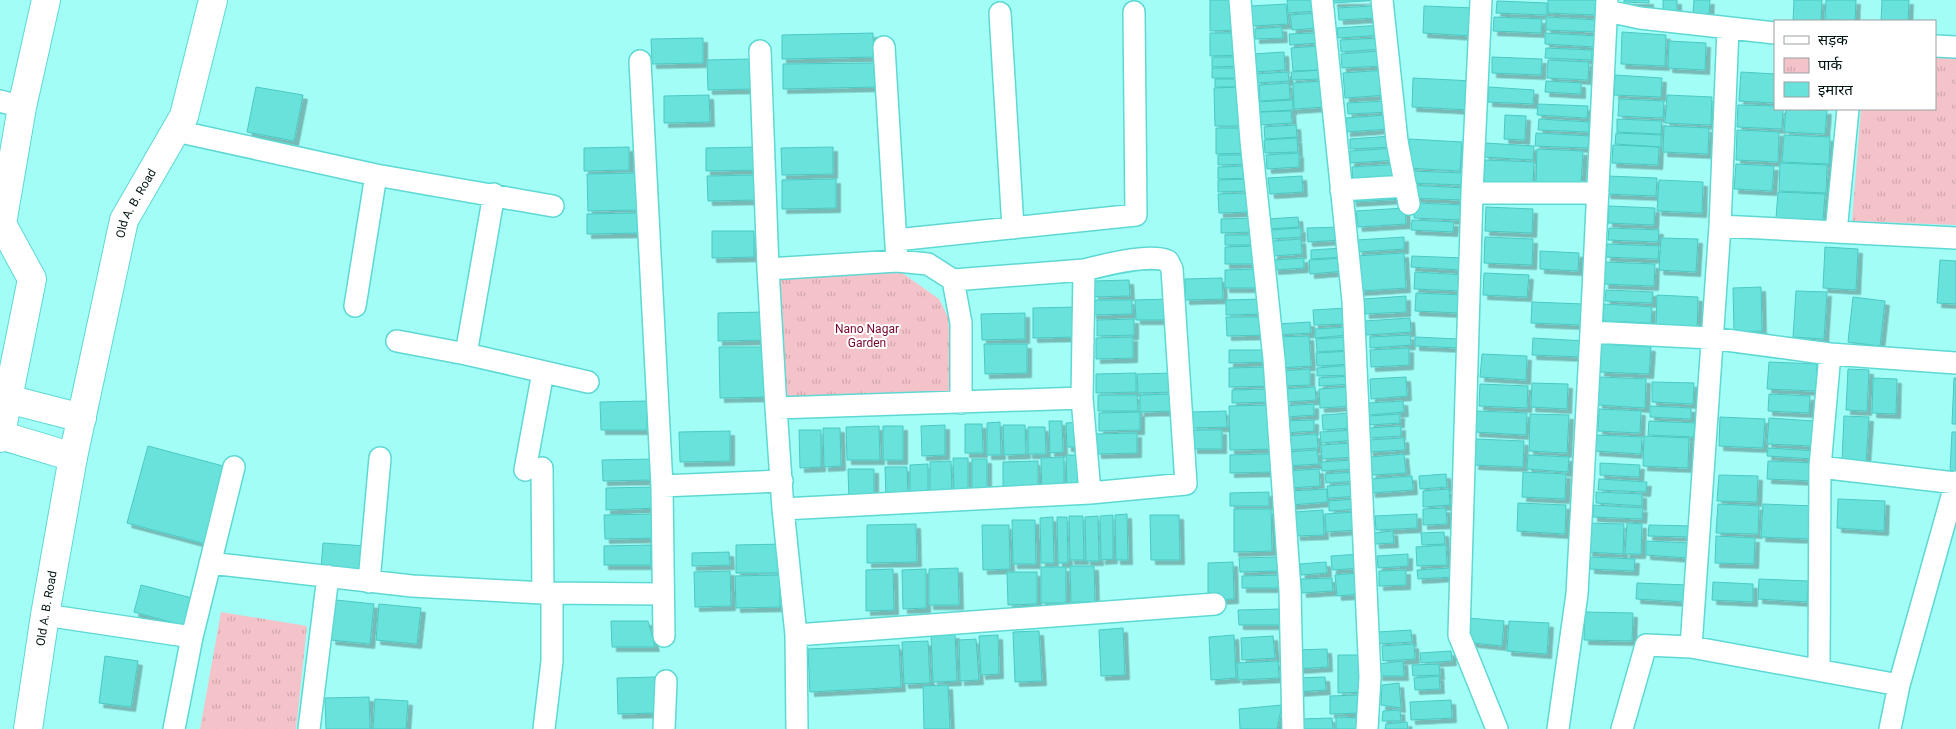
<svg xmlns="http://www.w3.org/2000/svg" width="1956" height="729" font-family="Roboto,'Noto Sans Devanagari',sans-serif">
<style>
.park{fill:url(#park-tufts)}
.building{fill:#69e2dc;stroke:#4bc8c2;filter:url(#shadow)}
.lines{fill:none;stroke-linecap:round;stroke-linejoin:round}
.minor-casing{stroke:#5ed8d2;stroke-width:24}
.secondary-casing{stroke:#5ed8d2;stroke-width:30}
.minor{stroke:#fff;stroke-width:21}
.secondary{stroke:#fff;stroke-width:28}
.labels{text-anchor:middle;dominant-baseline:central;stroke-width:4;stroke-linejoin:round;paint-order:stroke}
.street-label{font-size:12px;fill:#001413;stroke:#fff}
.park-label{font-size:12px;fill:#79072e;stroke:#fff}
</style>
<defs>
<pattern id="park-tufts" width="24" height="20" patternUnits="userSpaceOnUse" patternTransform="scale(1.25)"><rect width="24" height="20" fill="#f4c3c9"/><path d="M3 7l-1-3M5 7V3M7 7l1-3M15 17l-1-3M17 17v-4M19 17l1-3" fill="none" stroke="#cfa7ac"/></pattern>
<filter id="shadow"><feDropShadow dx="4.5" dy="4.5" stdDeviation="0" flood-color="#0004"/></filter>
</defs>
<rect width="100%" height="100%" fill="#a2fdf7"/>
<path class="park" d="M1935 54 1956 55V225L1852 221 1861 109H1935Z
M855 272H901L939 299 948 317 951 361 949 396 782 402 774 279Z
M221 612 307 626 296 729H200Z"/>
<path class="building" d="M1210 0H1238L1239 30 1210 31Z
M1287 0H1318V11L1288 13Z
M1333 0H1380L1333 3Z
M1548 0H1596L1595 15 1548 13Z
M1624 0H1649V3L1624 2Z
M1663 0H1677V14L1663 13Z
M1694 0H1710L1709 14 1693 13Z
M1794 0H1822L1821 21H1793Z
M1826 0H1856L1855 21 1825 20Z
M1882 0H1909L1908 21H1881Z
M1497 1 1547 3V15L1496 13Z
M1286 4 1288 24 1252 26 1251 6Z
M1373 6 1374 18 1339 20 1338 8Z
M1424 6 1474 8 1473 36 1423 33Z
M1319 13 1320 28 1292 30 1290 15Z
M1494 17 1542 19 1541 33 1493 31Z
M1546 17 1596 20V32L1546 30Z
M1383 25V35L1338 38 1337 28Z
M1282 27 1283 38 1255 39V29Z
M1622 32 1666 35 1665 66 1621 64Z
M873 33 874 57 782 59V35Z
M1210 33H1241L1242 55 1210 56Z
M1316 33 1317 43 1290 45 1289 34Z
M1545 33 1596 36V47L1545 44Z
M703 38V63L652 64 651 39Z
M1381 38 1382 49 1341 52 1340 40Z
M1669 41 1706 43 1705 70 1668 68Z
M1320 46 1322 70 1293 71 1291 48Z
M1546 48 1592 50V60L1545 58Z
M1380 51 1381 66 1342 68 1341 54Z
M1284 52 1285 70 1254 72 1253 54Z
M1212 57H1240V66L1212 67Z
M1492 57 1542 59 1541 75 1492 73Z
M751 59V89L708 90 707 60Z
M1548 60 1589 62 1588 80 1547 78Z
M874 63 875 87 783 89V64Z
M1212 68H1238L1239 78H1212Z
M1321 70V79L1292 80 1291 72Z
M1386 70 1387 95 1345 98 1343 73Z
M1288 72 1289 81 1256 83 1255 74Z
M1741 72 1775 74V103L1739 101Z
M1615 75 1662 78 1661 97 1614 95Z
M1413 78 1473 81 1471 110 1412 107Z
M1215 79H1240V87H1215Z
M1323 81 1325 107 1294 109 1293 83Z
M1546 81 1581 83V94L1545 92Z
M1289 83 1290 99 1260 101 1259 85Z
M256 87 303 95 294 141 247 132Z
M1242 87 1243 126H1215L1214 88Z
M1489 87 1534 90 1533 104 1488 102Z
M709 95 710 122 664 123V96Z
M1667 95 1712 97 1711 125 1665 123Z
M1619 99 1664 101 1663 118 1618 116Z
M1293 100V110L1258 112V102Z
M1389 101 1390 112 1348 114 1347 103Z
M1538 104 1588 106 1587 118 1537 115Z
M1738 105 1775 106V109H1783L1782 129 1737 127Z
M1786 109 1827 110 1825 134 1784 132Z
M1291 111 1292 123 1261 125 1260 112Z
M1388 115V129L1346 132V118Z
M1505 115 1526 116 1525 140 1504 139Z
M1539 119 1589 122V132L1538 130Z
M1617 119 1662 121 1661 134 1617 132Z
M1296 125 1297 137 1265 139 1264 127Z
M1664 126 1709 128 1708 154 1663 152Z
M1216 128H1246L1247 153 1216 154Z
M1737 130 1779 132 1778 162 1736 160Z
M1536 133 1589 136 1588 148 1535 146Z
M1616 133 1661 135V147L1615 144Z
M1784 135 1830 137 1829 164 1782 162Z
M1391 136V147L1350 149V139Z
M1297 138 1298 152 1265 153 1264 140Z
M1409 139 1462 142 1460 171 1408 168Z
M1485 143 1534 146 1533 160 1484 157Z
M1613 145 1659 147 1658 165 1612 163Z
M629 147V170L584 171V148Z
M758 147 759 170 706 171V148Z
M833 147V174L782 175 781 148Z
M1396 148 1397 160 1350 163V151Z
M1537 149 1583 151 1581 185 1536 183Z
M1299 153V167L1267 169 1266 155Z
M1218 155H1248V164L1218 165Z
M1485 160 1534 162 1533 184 1484 182Z
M1780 163 1827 165 1826 193 1779 191Z
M1401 164 1402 182 1353 184 1352 167Z
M1736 164 1774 166 1772 191 1734 189Z
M1249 166V178L1218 179V167Z
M1408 171 1465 173 1464 185 1408 183Z
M637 173V210L588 211 587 174Z
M757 175V200L708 201 707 176Z
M1302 176 1303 192 1270 194 1268 178Z
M1607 176 1657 178 1656 196 1606 194Z
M836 179V208L782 209V180Z
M1250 179 1249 191 1218 192V180Z
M1659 180 1703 182 1702 213 1657 211Z
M1410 185 1463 188 1462 200 1410 198Z
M1402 189 1403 199 1352 202 1351 191Z
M1778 192 1825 194 1823 220 1776 218Z
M1249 193V212L1219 213 1218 194Z
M1415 203 1463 205 1462 220 1414 218Z
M1609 206 1655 208 1654 225 1608 223Z
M1486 207 1533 209 1532 233 1485 231Z
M1405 208 1406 224 1358 227 1356 211Z
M639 213V233L587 234V214Z
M1298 217 1299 227 1268 229 1267 219Z
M1254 218V232L1221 233V219Z
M1412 220 1454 222 1453 232 1411 230Z
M1341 227 1342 240 1308 242 1307 228Z
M1301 228V237L1272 239 1271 230Z
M1609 228 1659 230 1658 242 1608 240Z
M712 231H754V257L712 258Z
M1225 235H1255V245H1225Z
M1404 237V249L1358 252 1357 240Z
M1485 237 1533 239 1532 265 1484 263Z
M1661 238 1698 239 1696 272 1659 270Z
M1301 239 1302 254 1273 256V241Z
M1607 244 1659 246 1658 259 1606 257Z
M1256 246V264H1225V247Z
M1825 247 1858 249 1856 290 1823 288Z
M1343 248 1344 257 1311 259V250Z
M1540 251 1579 253 1578 271 1540 269Z
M1404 253 1406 288 1360 291 1357 256Z
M1412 256 1463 258 1462 270 1411 267Z
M1304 258V268L1274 270 1273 260Z
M1345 258 1346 271 1310 274 1309 260Z
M1940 260 1956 261V304L1937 303Z
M1605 262 1655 264 1654 286 1604 284Z
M1256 269V288H1225V270Z
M1415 272 1464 275V291L1414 289Z
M1484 273 1529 275 1527 297 1483 295Z
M1222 278 1223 299 1185 300V279Z
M1129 280 1130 296 1094 297V281Z
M1761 287 1762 331 1734 332 1733 288Z
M1606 290 1653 292 1652 303 1605 301Z
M1796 291 1827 292 1824 339 1793 337Z
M1416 293 1461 295 1460 313 1415 311Z
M1657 295 1698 297 1697 331 1656 328Z
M1406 296V312L1365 314 1364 299Z
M1853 297 1885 301 1880 346 1848 342Z
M1169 299V320H1136L1135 300Z
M1264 299V314L1226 315V300Z
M1092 300H1132V314L1092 315Z
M1532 302 1583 304 1581 325 1531 323Z
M1604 304 1652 307 1651 323 1603 321Z
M1077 307V337L1033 338V308Z
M1347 308 1348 324 1314 325 1313 310Z
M765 312 766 340 718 341V313Z
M1025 313V339L982 340 981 314Z
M1226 317H1266V335L1227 336Z
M1410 318 1411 332 1366 335 1365 321Z
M1134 319V335L1097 336V320Z
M1310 322 1311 333 1277 335V324Z
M1348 327V335L1315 338V329Z
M1410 335 1411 345 1370 348V337Z
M1309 336 1311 366 1280 368 1278 337Z
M1133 337V358L1096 359V338Z
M1347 337 1348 350 1317 352 1316 339Z
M1415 337 1459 339V348L1415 346Z
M1533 338 1584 341V357L1532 355Z
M984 344H1027V373L985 374Z
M1601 344 1651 347 1649 374 1600 372Z
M719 347H768L769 397 720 398Z
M1409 348V365L1371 367 1370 350Z
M1229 350H1267L1268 362 1229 363Z
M1353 351V364L1317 366 1316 353Z
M1482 354 1527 356 1526 380 1480 377Z
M1769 362 1817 364 1816 391 1767 389Z
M1352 365V375L1317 376V368Z
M1269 367V386L1229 387V368Z
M1310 369V385L1280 386 1279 371Z
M1848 369 1869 370 1867 411 1846 410Z
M1136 373V392L1096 393V374Z
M1173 373 1174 392 1138 393 1137 374Z
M1352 376 1353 384 1319 386V378Z
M1406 377 1407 396 1371 399 1370 379Z
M1599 377 1646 379 1645 408 1598 405Z
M1873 378 1897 379 1896 414 1872 413Z
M1954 378H1956V424H1952Z
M1652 382 1694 383 1693 404 1652 402Z
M1532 383 1568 384 1567 409 1531 407Z
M1480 384 1528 386 1527 408 1479 406Z
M1315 387 1316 400 1286 402 1285 389Z
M1353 387 1354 406 1320 408 1319 389Z
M1269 389 1270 402 1232 403V390Z
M1171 394 1172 411 1140 412V395Z
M1769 394 1810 396 1809 413 1768 411Z
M1098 395H1137L1138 411H1098Z
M647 401V430H601L600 402Z
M1403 401 1404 412 1369 415 1368 403Z
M1314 404V415L1286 417 1285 406Z
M1272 405 1273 449 1230 450 1229 406Z
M1650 406 1691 408V419L1650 417Z
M1599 409 1641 411 1640 433 1598 431Z
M1226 411 1227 427 1192 428V412Z
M1476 411 1527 413 1526 435 1475 432Z
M1140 412V430L1099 431V413Z
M1351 413 1352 428 1323 430 1322 415Z
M1400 414V423L1370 425 1369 416Z
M1530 414 1569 415 1567 453 1529 451Z
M1844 416 1869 417 1866 462 1842 461Z
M1720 417 1765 419 1763 448 1719 446Z
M1769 418 1814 421 1813 446 1767 444Z
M1314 420V431L1284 433 1283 421Z
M1049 421H1062L1063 452 1050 453Z
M1649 421 1695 423 1694 437 1648 435Z
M1000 422 1001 455H987V423Z
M1082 422 1083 447H1067L1066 423Z
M965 424H982L983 453H965Z
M945 425V455L922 456 921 426Z
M1003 425H1025L1026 454 1004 455Z
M879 426 880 460H847L846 427Z
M883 426H903V460H883Z
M1401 426V436L1369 438 1368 428Z
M1028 427H1045L1046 454H1028Z
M823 428H840L841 466 824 467Z
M799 430H821V467L800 468Z
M1193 430H1222V449H1193Z
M1355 430 1356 440 1321 443 1320 432Z
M730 431V461L680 462 679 432Z
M1952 432H1956V472H1950Z
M1137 433V453L1097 454 1096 434Z
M1317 434 1318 448 1287 450 1286 436Z
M1596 435 1642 437 1641 454 1595 451Z
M1644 436 1689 438 1688 468 1643 466Z
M1404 438 1405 450 1369 452 1368 440Z
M1476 439 1524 441 1523 467 1474 465Z
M1354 443V457L1322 459 1321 445Z
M148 446 227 467 206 544 127 523Z
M1768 448 1816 451 1815 459 1767 456Z
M1317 450 1319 464 1287 466 1286 452Z
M1271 454V472L1230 473V455Z
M1404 454 1406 473 1372 475 1371 457Z
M1066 455H1085L1086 486H1067Z
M1528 455 1569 457 1568 472 1527 469Z
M1064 457V493H1042L1041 458Z
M953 458H968V492L954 493Z
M653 459V480L603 481 602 460Z
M972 459H987V496H972Z
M1354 460 1355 469 1322 471 1321 462Z
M951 461 952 493 930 494V462Z
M1038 461V492H1003V462Z
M1768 461 1815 463V481L1767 479Z
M1600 463 1640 465 1639 477 1600 475Z
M928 464V496H910V465Z
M885 467H907L908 499H886Z
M848 469H874V502H849Z
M1319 469 1320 486 1289 488 1288 471Z
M1357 472 1358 481 1326 483 1325 474Z
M1523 472 1566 474 1565 499 1522 497Z
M1446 474 1447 487 1420 489 1419 476Z
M1719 475 1758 476 1757 502 1717 501Z
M1412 476 1413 490 1371 493 1370 479Z
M1599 479 1647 482 1646 492 1598 490Z
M1359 484 1360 496 1328 498 1327 486Z
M655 487V508L606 510V488Z
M1327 489V502L1291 505V491Z
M1449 489 1450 505 1423 507V491Z
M1269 492V506H1230V493Z
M1596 492 1642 494V506L1596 503Z
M1357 499 1358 509 1329 511V501Z
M1838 499 1885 501 1884 531 1837 528Z
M1518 503 1566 505 1565 534 1517 531Z
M1718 504 1759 506 1758 534 1716 533Z
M1763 504 1813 506 1811 539 1761 537Z
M1593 505 1643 508 1642 519 1593 517Z
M1446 508 1447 524 1423 525V509Z
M1234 509H1271L1272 551 1234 552Z
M1323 510 1324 535 1296 536 1295 512Z
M1357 512 1358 530 1326 532 1325 514Z
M655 514V538L605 539 604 515Z
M1127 514 1128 560H1116L1115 515Z
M1417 514V528L1376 530 1375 516Z
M1113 515V559L1101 560 1100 516Z
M1150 515H1179L1180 560H1151Z
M1069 516H1083L1084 560H1070Z
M1098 516 1099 561H1086L1085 517Z
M1053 517 1054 563H1041L1040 518Z
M1057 517H1067L1068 563H1058Z
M1012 520H1035L1036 564H1013Z
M1589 523 1624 524 1623 554 1588 552Z
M1627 523 1642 524 1641 554H1625Z
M916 524 917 562 867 563V525Z
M982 525H1009L1010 569 983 570Z
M1649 525 1692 526V537L1648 536Z
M1393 531 1394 543 1375 544 1374 533Z
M1444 532 1445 544 1422 545 1421 533Z
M1716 536 1755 538 1754 564 1715 563Z
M1646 541 1690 543 1689 558 1646 555Z
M323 543 366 546 364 572 321 569Z
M783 544 784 573H736V545Z
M651 545V565H604V546Z
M1446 545 1447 565 1417 566 1416 547Z
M729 552 730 565 692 566V553Z
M1360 554 1361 568 1332 570 1331 556Z
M1408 554V566L1378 568 1377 556Z
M1279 557V571L1240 572 1239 558Z
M1590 557 1635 559 1634 571 1590 569Z
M1233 562 1234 599 1208 600V563Z
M1326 562 1327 573 1301 575 1300 564Z
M1070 566H1094L1095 602H1071Z
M1041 567H1066V603H1041Z
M958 568 959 605H929V569Z
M1450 568 1451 577 1418 579 1417 570Z
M893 569 894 610 866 611V570Z
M926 569V608L903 609 902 570Z
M1406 570V585L1379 586V571Z
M730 571 731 606 695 607 694 572Z
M1007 572H1037V604L1008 605Z
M1359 573 1361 594 1337 596 1335 575Z
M780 575V607L736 608 735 576Z
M1283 575V588H1242V576Z
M1332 578 1333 591 1302 593 1301 579Z
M1759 579 1808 581 1807 602 1758 599Z
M1713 582 1753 584V602L1712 600Z
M1637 583 1687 585 1686 602 1636 599Z
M141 585 192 598 185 626 134 612Z
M336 600 374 604 370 644 331 640Z
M379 604 421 608 417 644 376 640Z
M1282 609V625H1239L1238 610Z
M1585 612 1633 613 1632 641 1584 640Z
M1467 618 1504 621 1502 646 1465 642Z
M611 621H648L655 647H612Z
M1509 621 1549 623 1547 654 1507 651Z
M1123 628 1125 675 1101 676 1099 630Z
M1411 630 1412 642 1379 644 1378 632Z
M1039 631 1042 681 1015 682 1013 632Z
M955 634 957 681 933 682 931 635Z
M998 635 999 674 981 675 979 636Z
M1234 635 1236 678 1211 680 1209 637Z
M1273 636 1275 658 1242 660 1241 638Z
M976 639 979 680 960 681 959 640Z
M928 641 930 683 904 684 902 642Z
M1414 644 1415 659 1383 661 1382 646Z
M899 645 901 687 810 692 808 649Z
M1327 649 1328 667 1297 669 1296 650Z
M1451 651 1452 661 1421 663 1420 653Z
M1338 655H1367V692L1338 693Z
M105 656 138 661 131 707 99 703Z
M1278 661 1279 678 1238 680 1237 663Z
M1403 661 1404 676H1378L1379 664Z
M1439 664 1440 675 1413 676 1412 665Z
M1439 676 1440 689 1415 690 1414 678Z
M655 677V713L618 714 617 678Z
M1325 677 1326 690 1296 692 1295 678Z
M1399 683 1401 708 1381 705 1382 685Z
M948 685 950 729H924L923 686Z
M1359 695 1360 713 1330 714V696Z
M369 697 370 729H326L325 698Z
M375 699 408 701 406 729H373Z
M1451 700 1452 718 1411 720 1410 702Z
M1282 705 1277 729H1240L1239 709Z
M1400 710 1401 721H1382L1383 711Z
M1336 717 1360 718 1359 729H1336Z
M1332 718 1333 729H1301V719Z
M1407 722 1408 729H1385L1386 724Z"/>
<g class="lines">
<defs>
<path id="minor" d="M1240 0 1251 141 1274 359 1290 590 1293 729
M1322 0 1353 301 1370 677 1367 729
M1382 0 1397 141 1409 204
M1481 0 1472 193 1459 635 1497 729
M1607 11 1640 18 1775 33
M1000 13 1013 228
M1935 46 1956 47
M760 51 768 269 776 408 783 509 796 635 797 729
M640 61 662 486 664 636
M0 101 22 107
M176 131 376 175 553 206
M1341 190 1406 186
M1472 193H1598
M1720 226 1836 232 1848 109
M1836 232 1956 238
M896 240 1136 215 1134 12
M897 261 928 264 953 280 961 323V403
M768 269 897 261 884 47
M355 306 376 175
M1591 332 1711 338 1830 354 1956 363
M397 341 466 354 494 194
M466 354 588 382
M1830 354 1820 467 1956 483
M1082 398 1090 493
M776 408 1082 398 1084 270 953 280
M542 468 543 593
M525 470 543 372
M662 486 782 481
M783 509 1090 493 1186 484 1172 269 1168 261C1149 253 1105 265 1084 270
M210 563 412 586 543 593 663 594
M369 582 380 458
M45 615 192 637
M796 635 1215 604
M1691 647 1720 226 1728 28
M1819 670 1820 467
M174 729 192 637 234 467
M309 729 328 576
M544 729 552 661V593
M664 729 666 681
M1558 729 1577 594 1591 332 1607 0
M1622 729 1646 645 1691 647 1899 685
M1890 729 1899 685 1956 482"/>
<g id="secondary">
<path d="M0 397 82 418"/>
<path d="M0 435 73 457"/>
<path d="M0 438 32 279 2 224 22 107 46 0"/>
<path id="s1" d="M28 729 45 615 73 457 124 220 184 116 213 0"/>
</g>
</defs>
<use href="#minor" class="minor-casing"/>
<use href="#secondary" class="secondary-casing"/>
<use href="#minor" class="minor"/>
<use href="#secondary" class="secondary"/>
</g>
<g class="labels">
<g class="street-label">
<text stroke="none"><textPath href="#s1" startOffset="538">Old A. B. Road</textPath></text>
<text stroke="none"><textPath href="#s1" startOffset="122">Old A. B. Road</textPath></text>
</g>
<g class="park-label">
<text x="867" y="329">Nano Nagar<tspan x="867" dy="14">Garden</tspan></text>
</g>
</g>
<rect x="1774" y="20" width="162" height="90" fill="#ffffff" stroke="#99a1a1"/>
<rect x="1784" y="36" width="25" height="8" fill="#ffffff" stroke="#99a1a1"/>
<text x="1818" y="45" font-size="15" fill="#001413">सड़क</text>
<rect x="1784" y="58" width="25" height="15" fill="url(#park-tufts)" stroke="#99a1a1"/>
<text x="1818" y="70" font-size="15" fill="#001413">पार्क</text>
<rect x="1784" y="82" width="25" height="15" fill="#69e2dc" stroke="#99a1a1"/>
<text x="1818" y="95" font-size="15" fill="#001413">इमारत</text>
</svg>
